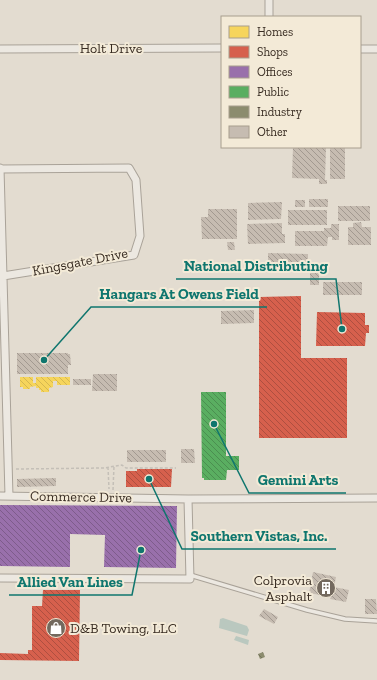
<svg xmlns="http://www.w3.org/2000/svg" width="377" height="680" font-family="'Zilla Slab',serif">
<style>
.water{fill:#bac8bf}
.homes{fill:url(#homes-back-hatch)}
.shops{fill:url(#shops-back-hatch)}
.offices{fill:url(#offices-back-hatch)}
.public{fill:url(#public-back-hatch)}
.industry{fill:url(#industry-back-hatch)}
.building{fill:url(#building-back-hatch)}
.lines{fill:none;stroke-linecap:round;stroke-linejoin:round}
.service-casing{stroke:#a9a298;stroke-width:5.5}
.minor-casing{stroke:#a9a298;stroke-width:9}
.path{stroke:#c4bfb7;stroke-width:1.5;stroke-dasharray:3 2;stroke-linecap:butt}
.service{stroke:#ece8e1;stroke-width:3.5}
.minor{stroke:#ece8e1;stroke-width:7}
.labels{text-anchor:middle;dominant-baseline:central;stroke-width:4;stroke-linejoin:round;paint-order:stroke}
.street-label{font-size:14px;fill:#372b21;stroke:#f3ead7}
.poi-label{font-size:14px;fill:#372b21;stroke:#f3ead7;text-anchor:end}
.leader{fill:none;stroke:#0f766e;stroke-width:1.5}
.callout-dot{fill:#0f766e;stroke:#f3ead7;stroke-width:1.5}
.callout-label{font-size:15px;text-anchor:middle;font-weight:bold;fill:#0f766e;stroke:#f3ead7;stroke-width:4;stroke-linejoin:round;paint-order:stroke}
</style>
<defs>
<pattern id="homes-back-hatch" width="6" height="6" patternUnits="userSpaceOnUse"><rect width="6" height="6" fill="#f6d55c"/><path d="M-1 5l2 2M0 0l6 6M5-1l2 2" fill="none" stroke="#d4b750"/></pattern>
<pattern id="shops-back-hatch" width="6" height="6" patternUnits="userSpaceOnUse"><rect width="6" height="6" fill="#d6604d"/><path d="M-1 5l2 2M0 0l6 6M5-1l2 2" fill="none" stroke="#ae4f40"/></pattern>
<pattern id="offices-back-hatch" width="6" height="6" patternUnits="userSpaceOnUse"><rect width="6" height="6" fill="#9970ab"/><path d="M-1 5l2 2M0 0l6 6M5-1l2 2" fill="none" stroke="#7e5c8b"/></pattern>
<pattern id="public-back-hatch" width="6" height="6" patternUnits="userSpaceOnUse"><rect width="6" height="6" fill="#5aae61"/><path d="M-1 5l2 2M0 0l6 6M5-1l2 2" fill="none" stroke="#4b8e50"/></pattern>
<pattern id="industry-back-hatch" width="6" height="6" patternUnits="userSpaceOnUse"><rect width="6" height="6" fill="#8c8c6e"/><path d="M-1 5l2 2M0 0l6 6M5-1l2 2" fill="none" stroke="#73735a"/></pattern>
<pattern id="building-back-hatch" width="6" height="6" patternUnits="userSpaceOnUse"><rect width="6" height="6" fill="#c6bcb1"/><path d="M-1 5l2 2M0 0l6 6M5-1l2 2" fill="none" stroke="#a29990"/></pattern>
</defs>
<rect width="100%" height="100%" fill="#e3dcd0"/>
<path class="water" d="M223 618 247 626 249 630 247 636 219 628 220 619Z
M236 636 249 640 248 645 234 640Z"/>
<path class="homes" d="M20 377H33V383H36V377H70V385H57V381H53V387L49 388V392H41V390H39V388H36V386L30 387V389H23V387H20Z"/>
<path class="shops" d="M301 296V358H347V438H259V297Z
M317 312 365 313V325H369V333H366L365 346H316Z
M137 469H172L171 487H126V471H137Z
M43 590H80L79 661 0 660V653L28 654V650H32V606H42Z"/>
<path class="offices" d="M0 505 177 506 176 568 104 567 105 535 70 534V567L0 566Z"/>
<path class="public" d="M201 392H226V456H239V470H227L226 480H204V478H202Z"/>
<path class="industry" d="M212 534H220V541H212Z
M263 652 265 657 260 659 258 654Z"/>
<path class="building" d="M293 147H326L325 180H327V184H319V179L292 178Z
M330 147H345V179H330Z
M309 199H328V207H309Z
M295 200H305V207H295Z
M282 202 281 219 248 220V203Z
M338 206H370V221H338Z
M208 209H237V239H202L201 217H208Z
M288 210H327V225H288Z
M361 222 362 227H371V245H348V227H353V223Z
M282 223V234H285V243L248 244 247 224Z
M331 224H339V240H332V237H328L327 246H295V231H324V228H331Z
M227 242H234L235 250H228Z
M268 253 308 254V265H268Z
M310 273H319V285H310Z
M323 282H362V295H323Z
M254 310V323L221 324V311Z
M17 353H68V354H70L71 365H68V374H17Z
M93 374H117V391H92Z
M73 379H91V385H73Z
M181 449H194L195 463H181Z
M127 450H166V462H127Z
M56 478V486L17 487V479Z
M313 572 336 577 334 587 349 590 346 602 330 599 331 597 309 593Z
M365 599H376L377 614H365Z
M264 609 278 617 274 624 259 616Z"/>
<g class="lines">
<defs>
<path id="service" d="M190 575 307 610 345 619 377 621"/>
<path id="minor" d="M269 17V0
M0 49 222 48
M360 49H377
M0 168 9 496
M0 169 129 168 136 180 140 236 134 255 3 276
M0 496 188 499 377 498
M0 578 190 579 188 499"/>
</defs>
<use href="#service" class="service-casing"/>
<use href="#minor" class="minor-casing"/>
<path class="path" d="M108 467 109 489
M16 469 104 468 122 465 126 468H176
M113 490 114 466"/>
<use href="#service" class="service"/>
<use href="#minor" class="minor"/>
</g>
<defs>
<symbol id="building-disc" viewBox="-11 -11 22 22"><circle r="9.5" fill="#73695e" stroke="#f3ead7"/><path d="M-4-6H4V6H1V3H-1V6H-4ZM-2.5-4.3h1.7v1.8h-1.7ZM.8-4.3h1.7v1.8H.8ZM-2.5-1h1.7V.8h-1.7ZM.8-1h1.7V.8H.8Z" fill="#fff"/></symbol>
<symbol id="shop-disc" viewBox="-11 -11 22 22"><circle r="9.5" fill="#73695e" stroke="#f3ead7"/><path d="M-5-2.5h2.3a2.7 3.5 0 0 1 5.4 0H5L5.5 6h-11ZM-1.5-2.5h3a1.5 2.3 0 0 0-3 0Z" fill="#fff"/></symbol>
</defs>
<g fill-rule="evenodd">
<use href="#building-disc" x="315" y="577" width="22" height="22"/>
<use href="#shop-disc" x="45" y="617" width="22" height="22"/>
</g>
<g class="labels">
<g class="street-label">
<text x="111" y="48">Holt Drive</text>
<text transform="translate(80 262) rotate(-11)">Kingsgate Drive</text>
<text transform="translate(81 497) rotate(1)">Commerce Drive</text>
</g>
<g class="poi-label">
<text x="312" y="580">Colprovia<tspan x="312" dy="16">Asphalt</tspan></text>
<text x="70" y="628" text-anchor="start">D&amp;B Towing, LLC</text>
</g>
</g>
<path class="leader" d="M342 329L336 279H176M44 360L91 307H267M214 424L249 493H346M149 479L182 549H336M141 550L132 595H9"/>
<g class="callout-dot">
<circle cx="342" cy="329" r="4"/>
<circle cx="44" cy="360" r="4"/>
<circle cx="214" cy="424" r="4"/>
<circle cx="149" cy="479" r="4"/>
<circle cx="141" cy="550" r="4"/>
</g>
<g class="callout-label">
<text x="256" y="271">National Distributing</text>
<text x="179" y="299">Hangars At Owens Field</text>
<text x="298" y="485">Gemini Arts</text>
<text x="259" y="541">Southern Vistas, Inc.</text>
<text x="70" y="587">Allied Van Lines</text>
</g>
<rect x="221" y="16" width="140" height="132" fill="#f3ead7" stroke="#a89e8e"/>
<rect x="229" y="26" width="20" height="12" fill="#f6d55c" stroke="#a89e8e"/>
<text x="257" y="36" font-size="12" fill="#372b21">Homes</text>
<rect x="229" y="46" width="20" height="12" fill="#d6604d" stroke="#a89e8e"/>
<text x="257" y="56" font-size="12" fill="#372b21">Shops</text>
<rect x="229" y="66" width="20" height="12" fill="#9970ab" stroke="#a89e8e"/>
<text x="257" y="76" font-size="12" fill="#372b21">Offices</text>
<rect x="229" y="86" width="20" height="12" fill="#5aae61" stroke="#a89e8e"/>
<text x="257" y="96" font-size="12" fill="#372b21">Public</text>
<rect x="229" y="106" width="20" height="12" fill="#8c8c6e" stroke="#a89e8e"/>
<text x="257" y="116" font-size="12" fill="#372b21">Industry</text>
<rect x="229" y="126" width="20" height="12" fill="#c6bcb1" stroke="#a89e8e"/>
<text x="257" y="136" font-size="12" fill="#372b21">Other</text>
</svg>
